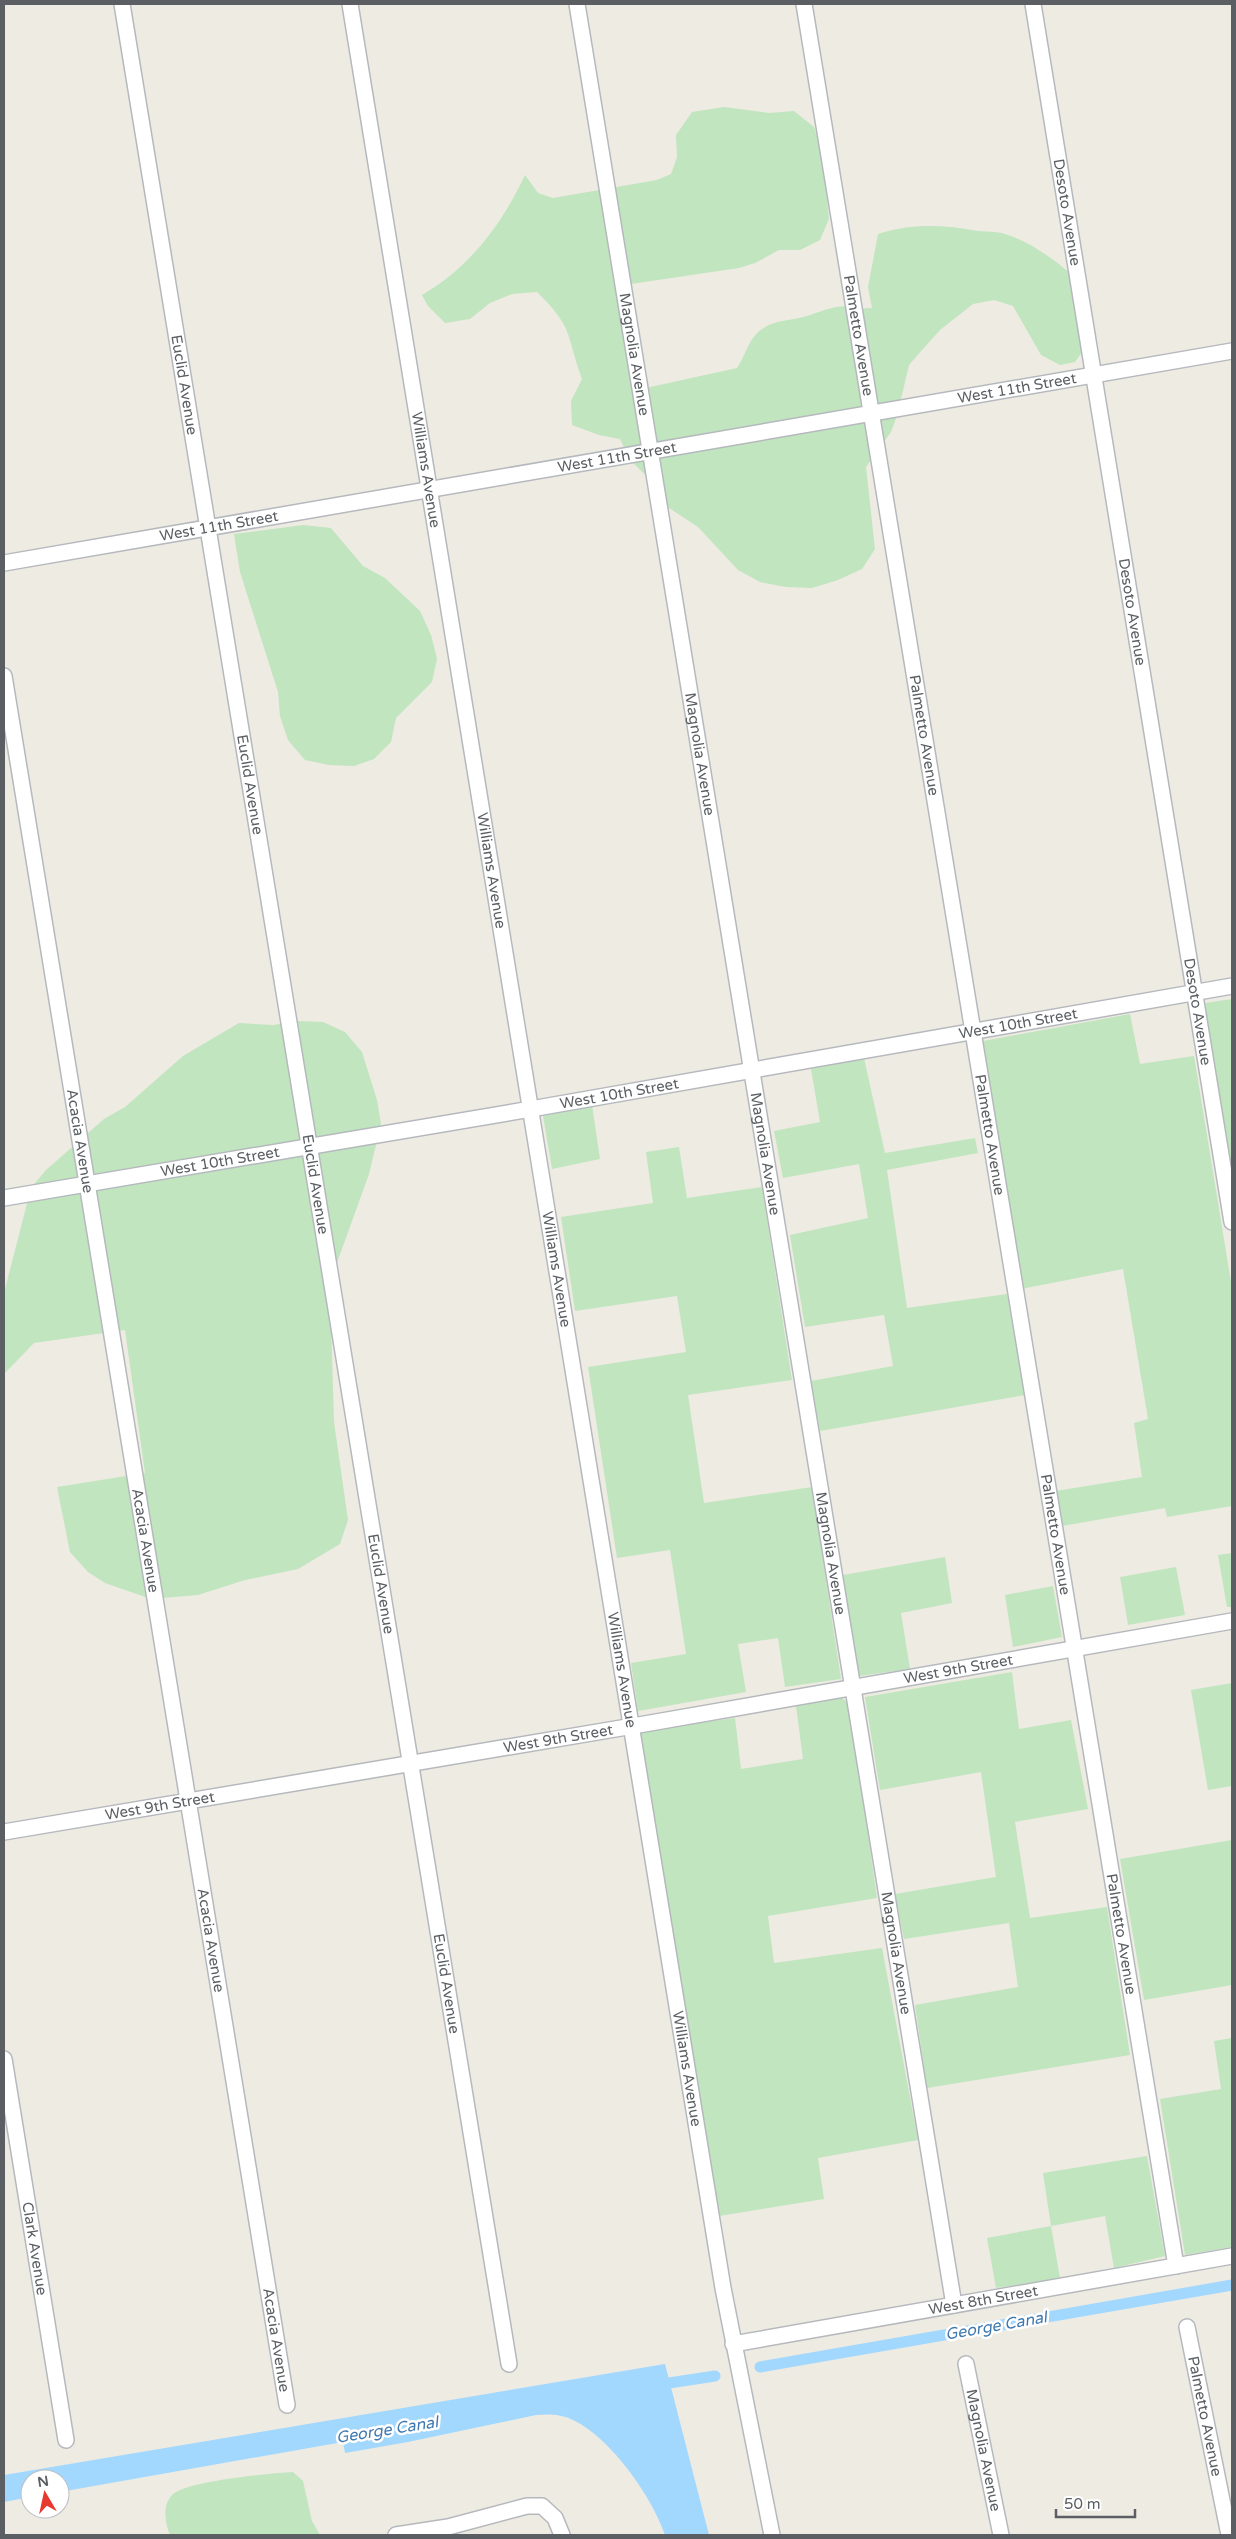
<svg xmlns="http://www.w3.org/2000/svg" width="1236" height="2539" font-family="'Varela Round',sans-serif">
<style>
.green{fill:#c0e5bf}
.water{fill:#a2d8fe}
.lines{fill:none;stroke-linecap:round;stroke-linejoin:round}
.canal{stroke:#a2d8fe;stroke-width:11}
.minor-casing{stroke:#b5b9bd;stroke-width:18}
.minor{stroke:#fff;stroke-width:15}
.labels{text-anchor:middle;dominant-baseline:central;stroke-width:5;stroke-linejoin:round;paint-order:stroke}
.street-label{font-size:15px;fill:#5b5f63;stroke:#fff}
.water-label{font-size:16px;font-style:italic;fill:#4079b0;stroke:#fff}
</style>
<rect width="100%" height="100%" fill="#eeebe3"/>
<path class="green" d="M724 107 769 113 794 111 814 127 822 153 829 219 820 240 800 250H779L755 263 739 268 624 285 641 389 737 368C746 355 748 339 762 329 776 319 792 321 807 316 826 310 831 306 852 306L853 309 872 308 868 287 878 234C913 223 943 225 978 231 987 232 996 231 1005 234 1029 241 1052 258 1071 274L1074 307 1080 317 1085 348 1075 362 1060 365 1041 355 1013 306 994 300 973 304 940 330 922 350 909 365 897 416 891 432 866 467 875 549 862 569 838 580 812 588 786 587 760 582 738 570 698 527 669 508 661 490 630 460 620 439 599 435 572 425 571 401 582 379C576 364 573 349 568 334 562 317 549 304 537 292L512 294 490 303 470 319 445 323 428 306 422 295C470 267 502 224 525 175L538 193 553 198 657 180 671 174 677 157 676 135 692 112Z
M303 525 331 528 363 566 385 578 420 611 431 635 437 659 432 682 396 718 391 742 374 759 354 766 329 765 305 760 288 740 280 716 278 692 240 572 234 534Z
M1232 999V1172L1205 1003Z
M1130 1014 1140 1064 1194 1056 1232 1288V1506L1167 1517 1165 1508 1062 1526 1056 1491 1142 1477 1134 1423 1148 1419 1123 1269 1021 1289 983 1041Z
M298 1021 323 1022 345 1032 362 1052 377 1100 381 1124 369 1174 334 1271 331 1322 334 1422 348 1520 340 1544 298 1569 245 1580 198 1595 151 1599 105 1583 88 1572 70 1552 57 1487 145 1473 125 1330 34 1343 4 1374V1293L31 1188 46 1170 104 1119 125 1107 183 1056 239 1023 273 1025Z
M864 1058 885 1153 975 1138 978 1153 887 1170 907 1308 1007 1294 1025 1395 820 1431 811 1381 893 1366 884 1315 805 1327 790 1235 868 1218 859 1164 783 1178 774 1131 820 1122 811 1069Z
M592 1105 600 1159 552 1169 543 1116Z
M679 1147 687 1198 762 1187 792 1380 688 1395 704 1503 812 1487 841 1679 785 1687 778 1638 738 1644 746 1692 638 1711 631 1663 686 1654 670 1550 617 1558 588 1367 686 1352 677 1296 575 1311 561 1217 653 1203 646 1152Z
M1232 1553V1607H1227L1218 1555Z
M945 1557 952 1603 901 1613 910 1669 859 1676 843 1575Z
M1176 1567 1185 1615 1128 1625 1120 1577Z
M1053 1586 1062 1637 1013 1647 1005 1595Z
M1012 1672 1019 1729 1071 1720 1088 1809 1015 1822 1030 1918 1107 1907 1130 2055 927 2088 915 2005 1018 1987 1009 1923 904 1939 895 1894 996 1877 981 1772 880 1790 865 1697Z
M1232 1683V1786L1208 1790 1191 1690Z
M842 1698 850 1705 877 1898 768 1916 774 1963 882 1948 918 2140 818 2158 824 2199 719 2216 640 1731 735 1718 741 1769 803 1759 796 1706Z
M1232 1840V1985L1144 2000 1120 1859Z
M1232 2038V2247L1185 2255 1160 2099 1221 2089 1214 2041Z
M1147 2156 1165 2256 1114 2268 1105 2216 1051 2226 1060 2278 996 2288 987 2238 1051 2226 1043 2173Z
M293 2472 303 2481 312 2521 320 2535H170C165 2523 162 2506 172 2495 185 2481 272 2473 293 2472Z"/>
<path class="water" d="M665 2364 709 2535H665C652 2497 611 2438 573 2420 561 2414 549 2414 536 2415L408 2442 345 2453 343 2442 60 2492V2479H30V2497L4 2502V2475Z"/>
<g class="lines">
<path class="canal" d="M760 2367 1232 2285
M656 2385 715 2376"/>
<defs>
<g id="minor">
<path id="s1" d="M122 4 509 2364"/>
<path id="s2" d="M350 4 723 2288 772 2535"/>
<path id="s3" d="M577 4 954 2305"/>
<path id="s4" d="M804 4 1176 2266"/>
<path id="s5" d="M1033 4 1232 1222"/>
<path id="s6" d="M4 563 1232 351"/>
<path id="s7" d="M4 676 287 2405"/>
<path id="s8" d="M4 1198 531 1109 1232 986"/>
<path id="s9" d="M4 1832 633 1726 1232 1621"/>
<path id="s10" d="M4 2059 66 2440"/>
<path id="s11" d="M1187 2327 1229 2535"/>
<path id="s12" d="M733 2344 1232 2256"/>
<path id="s13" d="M966 2364 1001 2535"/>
<path d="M396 2535 448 2527 527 2506H542L555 2518 562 2535"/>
</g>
</defs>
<use href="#minor" class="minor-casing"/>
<use href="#minor" class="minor"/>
</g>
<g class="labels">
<g class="street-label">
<text stroke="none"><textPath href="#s5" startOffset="211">Desoto Avenue</textPath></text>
<text stroke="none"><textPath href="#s4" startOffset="336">Palmetto Avenue</textPath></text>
<text stroke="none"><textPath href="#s3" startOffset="355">Magnolia Avenue</textPath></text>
<text stroke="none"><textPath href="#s1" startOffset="386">Euclid Avenue</textPath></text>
<text stroke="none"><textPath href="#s6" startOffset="1028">West 11th Street</textPath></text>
<text stroke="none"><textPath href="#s6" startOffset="622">West 11th Street</textPath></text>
<text stroke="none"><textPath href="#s2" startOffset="472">Williams Avenue</textPath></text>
<text stroke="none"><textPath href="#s6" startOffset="218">West 11th Street</textPath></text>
<text stroke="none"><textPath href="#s5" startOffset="616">Desoto Avenue</textPath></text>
<text stroke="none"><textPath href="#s4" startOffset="741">Palmetto Avenue</textPath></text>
<text stroke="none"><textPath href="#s3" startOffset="760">Magnolia Avenue</textPath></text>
<text stroke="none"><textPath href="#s1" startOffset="791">Euclid Avenue</textPath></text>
<text stroke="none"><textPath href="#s2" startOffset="878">Williams Avenue</textPath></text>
<text stroke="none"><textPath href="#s5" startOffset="1021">Desoto Avenue</textPath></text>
<text stroke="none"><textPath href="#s8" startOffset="1029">West 10th Street</textPath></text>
<text stroke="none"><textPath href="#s8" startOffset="624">West 10th Street</textPath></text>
<text stroke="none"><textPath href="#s4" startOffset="1146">Palmetto Avenue</textPath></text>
<text stroke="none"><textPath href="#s7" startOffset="471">Acacia Avenue</textPath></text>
<text stroke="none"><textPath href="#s3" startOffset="1165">Magnolia Avenue</textPath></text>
<text stroke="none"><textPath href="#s8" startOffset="219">West 10th Street</textPath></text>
<text stroke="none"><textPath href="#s1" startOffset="1196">Euclid Avenue</textPath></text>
<text stroke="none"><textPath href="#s2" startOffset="1282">Williams Avenue</textPath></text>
<text stroke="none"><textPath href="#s4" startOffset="1551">Palmetto Avenue</textPath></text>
<text stroke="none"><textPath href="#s7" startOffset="876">Acacia Avenue</textPath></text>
<text stroke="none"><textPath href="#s3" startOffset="1570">Magnolia Avenue</textPath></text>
<text stroke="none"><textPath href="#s1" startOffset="1601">Euclid Avenue</textPath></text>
<text stroke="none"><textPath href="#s9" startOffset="968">West 9th Street</textPath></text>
<text stroke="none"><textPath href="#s2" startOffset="1688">Williams Avenue</textPath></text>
<text stroke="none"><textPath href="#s9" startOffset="562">West 9th Street</textPath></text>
<text stroke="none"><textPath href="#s9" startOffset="158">West 9th Street</textPath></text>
<text stroke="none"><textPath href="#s4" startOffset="1956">Palmetto Avenue</textPath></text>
<text stroke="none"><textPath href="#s7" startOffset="1281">Acacia Avenue</textPath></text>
<text stroke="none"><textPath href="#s3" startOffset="1975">Magnolia Avenue</textPath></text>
<text stroke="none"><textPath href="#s1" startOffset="2006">Euclid Avenue</textPath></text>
<text stroke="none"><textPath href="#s2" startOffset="2092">Williams Avenue</textPath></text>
<text stroke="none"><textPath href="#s10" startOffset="192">Clark Avenue</textPath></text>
<text stroke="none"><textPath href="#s12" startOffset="254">West 8th Street</textPath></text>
<text stroke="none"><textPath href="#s7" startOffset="1686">Acacia Avenue</textPath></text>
<text stroke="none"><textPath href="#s11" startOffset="91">Palmetto Avenue</textPath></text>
<text stroke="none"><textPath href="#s13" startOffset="88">Magnolia Avenue</textPath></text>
</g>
<g class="water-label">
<text transform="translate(996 2326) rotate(-10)">George Canal</text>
<text transform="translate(387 2430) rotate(-9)">George Canal</text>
</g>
</g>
<rect width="1236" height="2539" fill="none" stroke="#5b5f63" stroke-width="10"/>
<g transform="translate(45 2494) rotate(351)"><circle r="24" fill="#ffffff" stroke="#bdbfc1"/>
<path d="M0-4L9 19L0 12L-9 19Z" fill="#e7392f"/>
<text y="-8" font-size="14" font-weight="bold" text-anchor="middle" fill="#5b5f63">N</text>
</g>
<path d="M1056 2509v8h79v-8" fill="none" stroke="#5b5f63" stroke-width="2.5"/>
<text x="1064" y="2509" font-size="15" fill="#5b5f63" stroke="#ffffff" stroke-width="4" paint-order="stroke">50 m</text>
</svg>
